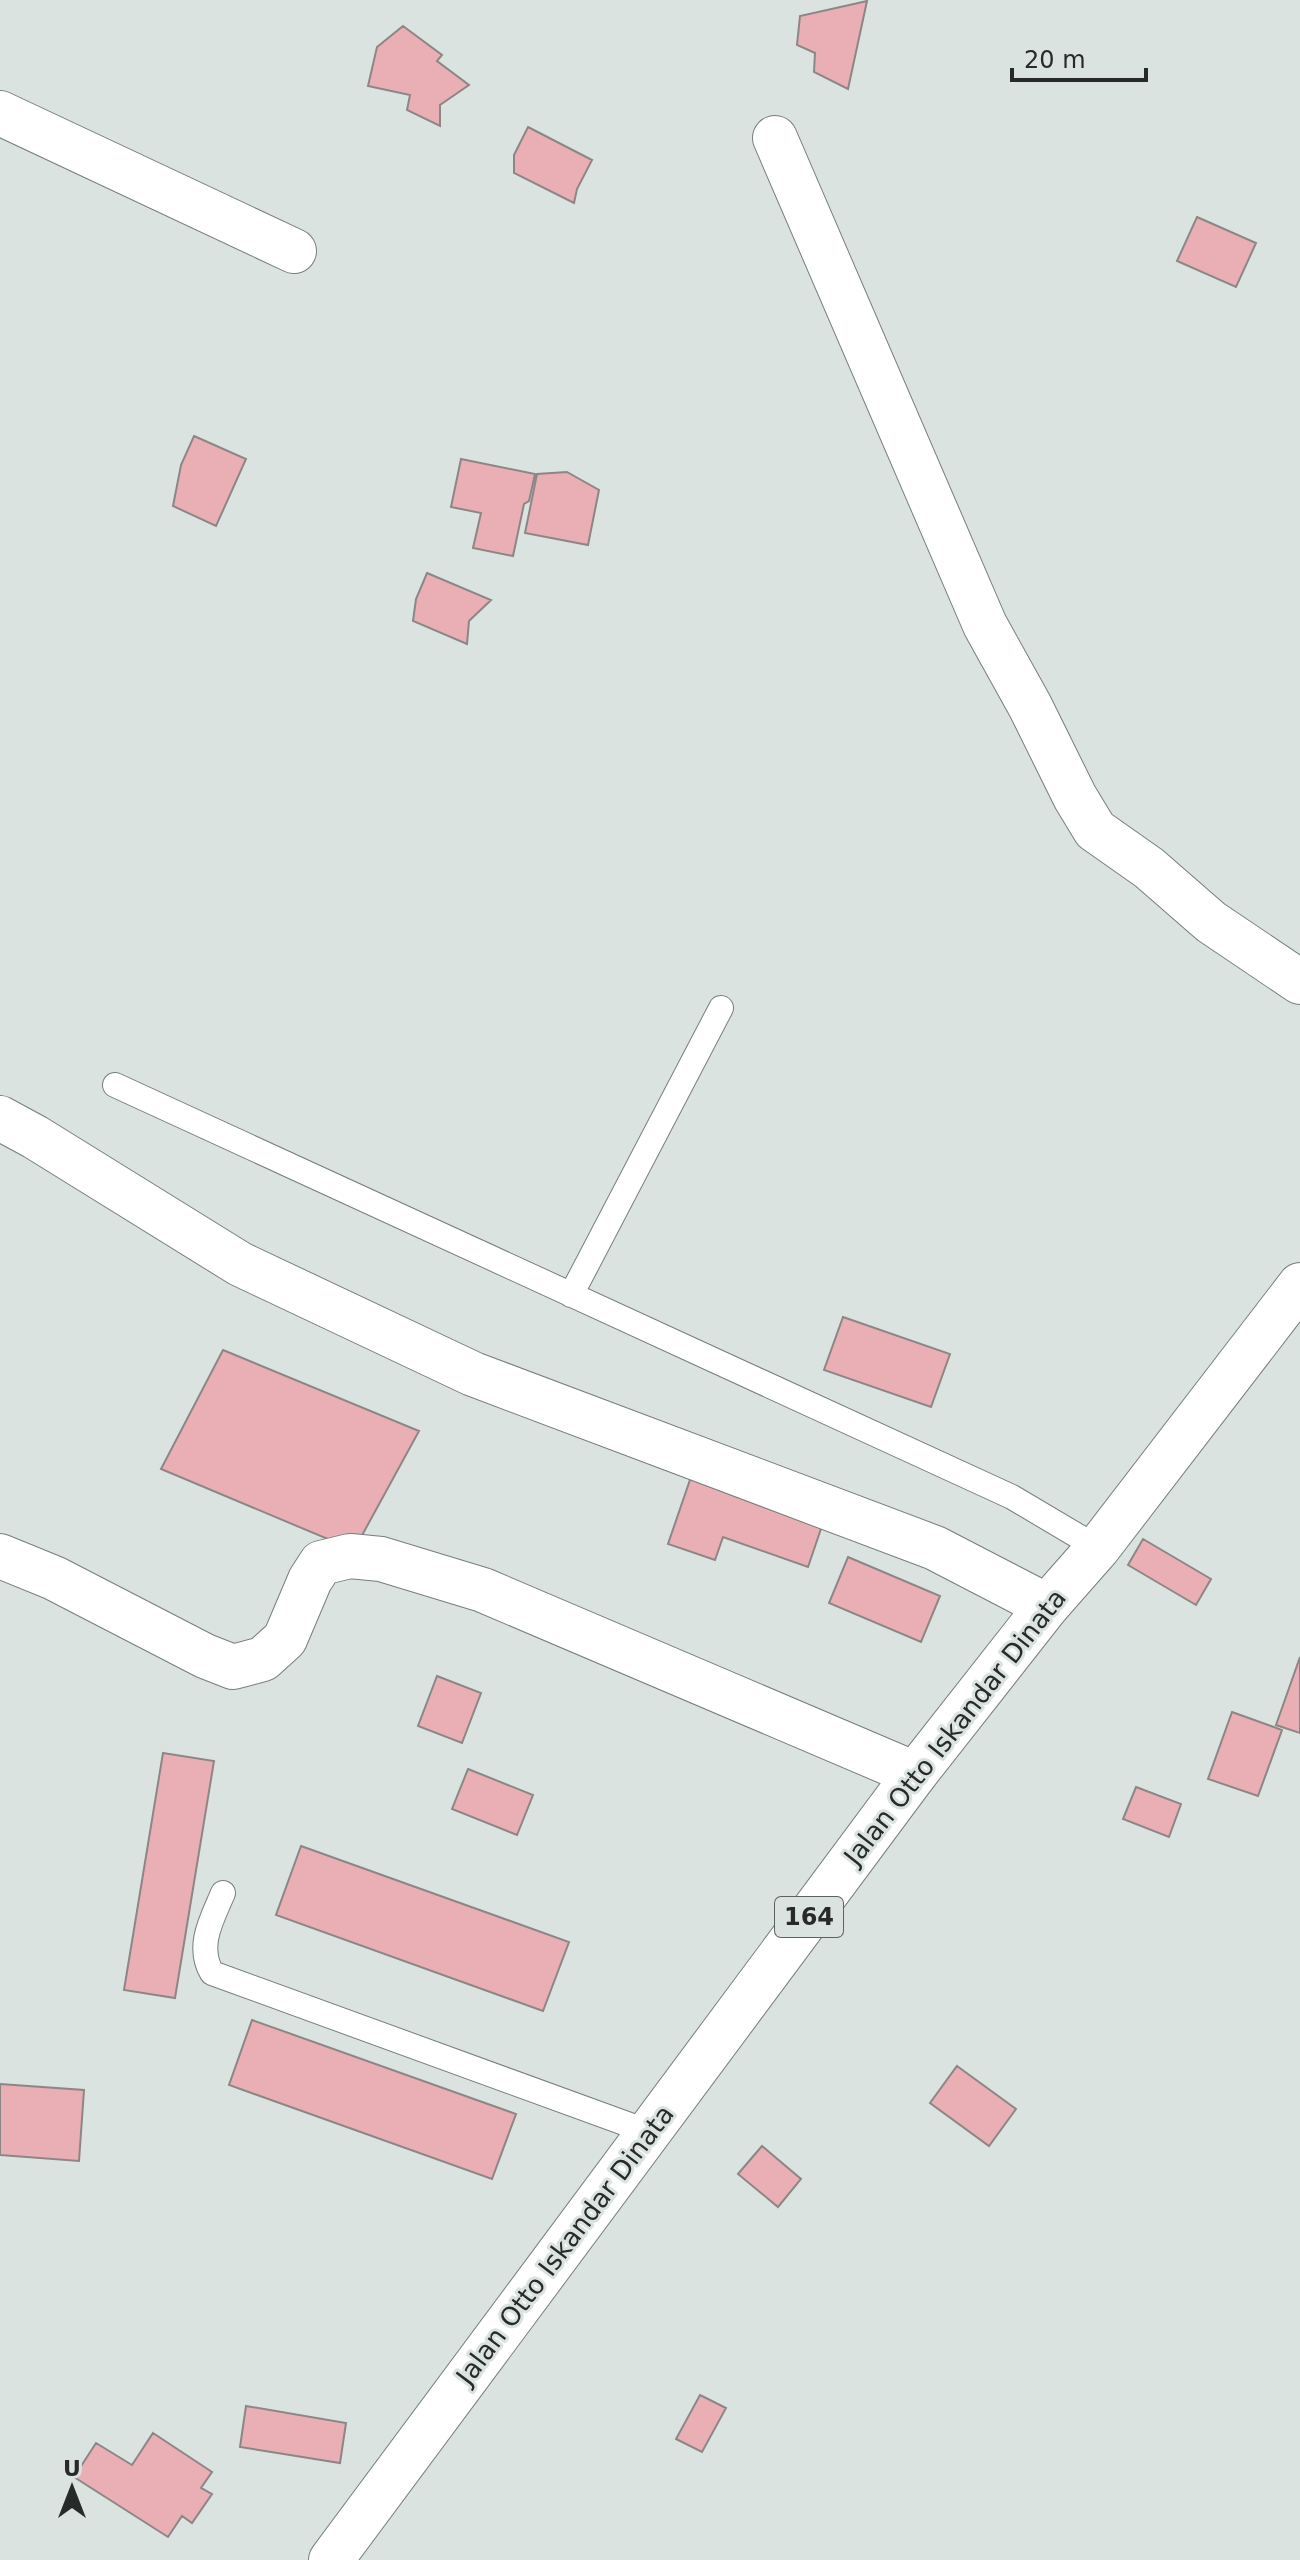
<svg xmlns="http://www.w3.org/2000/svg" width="1300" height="2560" font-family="'DejaVu Sans',sans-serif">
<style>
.building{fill:#eaafb5;stroke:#8d8686;stroke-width:2}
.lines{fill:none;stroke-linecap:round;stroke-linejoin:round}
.lane-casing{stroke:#777e7c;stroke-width:26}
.street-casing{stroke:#777e7c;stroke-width:46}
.primary-casing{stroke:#777e7c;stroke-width:46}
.lane{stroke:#fff;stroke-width:24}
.street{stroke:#fff;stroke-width:44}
.primary{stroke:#fff;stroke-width:44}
.labels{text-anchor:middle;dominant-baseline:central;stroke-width:6;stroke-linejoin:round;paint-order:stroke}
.shield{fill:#dbe3e1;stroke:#5d6260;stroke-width:2}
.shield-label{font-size:24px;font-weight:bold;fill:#272a29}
.street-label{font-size:26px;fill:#272a29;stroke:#dbe3e1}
</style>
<rect width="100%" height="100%" fill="#dbe3e1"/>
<path class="building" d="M867 1 848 89 814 72 815 53 797 45 800 16Z
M403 26 442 55 437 61 469 85 440 105V126L407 110 410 95 368 86 377 47Z
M528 127 592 160 577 189 574 203 514 173V155Z
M1197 217 1256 243 1236 287 1177 261Z
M194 436 246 459 216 526 173 506 181 465Z
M461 459 535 474 529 501 524 504 513 556 473 548 481 513 451 507Z
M567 472 599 490 588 545 525 533 537 474Z
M427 573 491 600 469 621 467 644 413 621 416 599Z
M843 1317 950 1354 931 1407 824 1370Z
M223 1350 419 1431 354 1550 161 1469Z
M693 1471 825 1517 808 1567 723 1537 715 1560 668 1544Z
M1143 1539 1211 1579 1196 1605 1128 1565Z
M848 1557 940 1596 921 1642 829 1603Z
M1300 1657V1733L1276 1725Z
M437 1676 481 1693 462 1743 418 1726Z
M1232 1712 1282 1730 1258 1796 1208 1779Z
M163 1753 214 1761 175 1998 124 1990Z
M468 1769 533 1795 517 1835 452 1809Z
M1136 1787 1181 1804 1169 1837 1123 1819Z
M301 1846 569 1942 543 2011 276 1915Z
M252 2020 516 2114 492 2179 229 2085Z
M957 2066 1016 2109 989 2146 930 2103Z
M0 2084 84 2090 79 2161 0 2155Z
M762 2146 801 2179 778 2207 738 2174Z
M700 2395 726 2408 702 2452 676 2439Z
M246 2406 346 2423 340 2463 240 2447Z
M153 2433 212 2472 201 2488 212 2494 192 2523 182 2516 168 2537 74 2477 96 2443 132 2465Z"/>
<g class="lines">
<defs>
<path id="lane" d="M115 1085 1012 1497 1098 1548
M571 1295 721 1008
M223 1893C212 1919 196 1946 212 1973L649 2132"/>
<path id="street" d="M0 113 294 251
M775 138 985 625 1030 706 1075 797 1095 830 1149 868 1211 922 1300 982
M0 1118 35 1137 240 1264 473 1374 935 1548 1047 1606
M0 1556 54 1578 205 1656 233 1667 263 1659 285 1639 310 1580 321 1563 350 1556 381 1559 483 1590 915 1774"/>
<path id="primary" d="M331 2560 915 1774 1047 1606 1098 1548 1300 1285"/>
</defs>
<use href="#lane" class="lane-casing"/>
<use href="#street" class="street-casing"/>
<use href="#primary" class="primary-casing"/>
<use href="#lane" class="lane"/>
<use href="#street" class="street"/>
<use href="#primary" class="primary"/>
</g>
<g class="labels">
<rect class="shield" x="775" y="1897" width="68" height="40" rx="6"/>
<g class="shield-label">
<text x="809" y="1917">164</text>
</g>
<g class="street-label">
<text transform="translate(955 1727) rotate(-52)">Jalan Otto Iskandar Dinata</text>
<text transform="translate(565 2245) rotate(-53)">Jalan Otto Iskandar Dinata</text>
</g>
</g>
<g transform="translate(72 2488)" stroke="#dbe3e1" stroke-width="6" paint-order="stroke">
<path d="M0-6L14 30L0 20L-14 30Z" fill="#272a29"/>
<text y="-12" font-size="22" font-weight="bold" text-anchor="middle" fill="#272a29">U</text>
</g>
<path d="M1012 68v12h134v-12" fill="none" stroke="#272a29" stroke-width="4"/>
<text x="1024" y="68" font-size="24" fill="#272a29" stroke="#dbe3e1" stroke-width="6" paint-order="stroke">20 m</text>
</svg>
